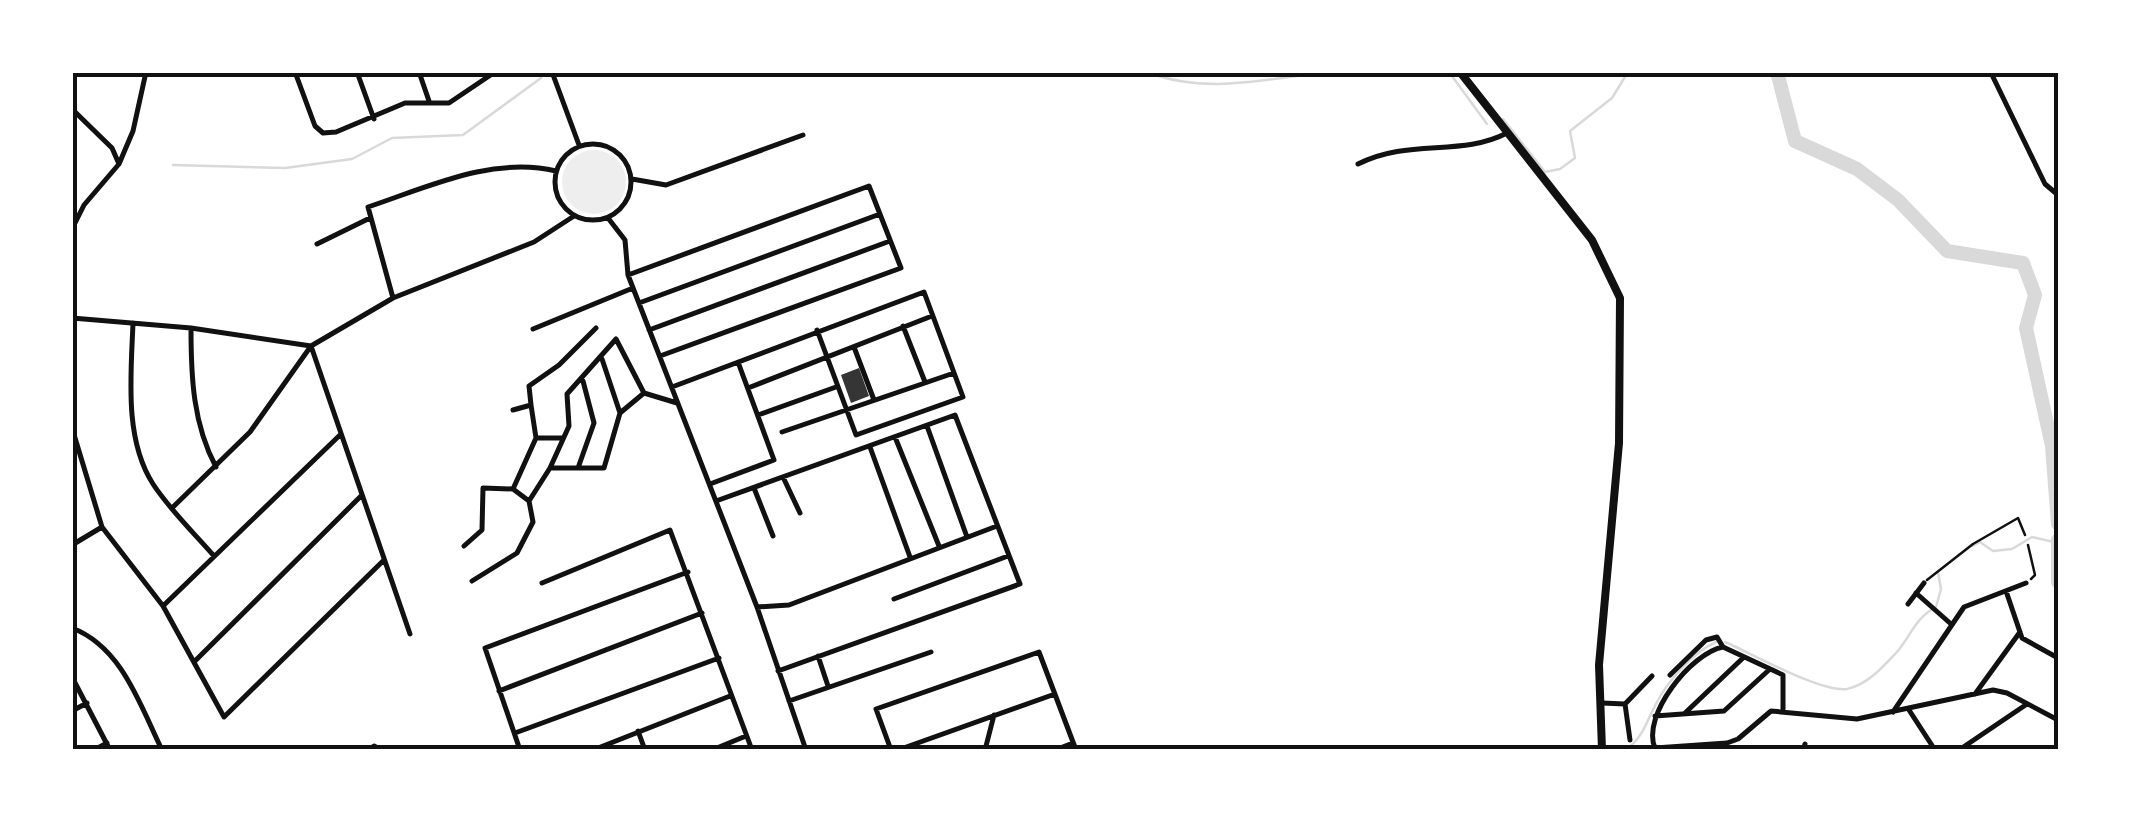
<svg xmlns="http://www.w3.org/2000/svg" width="2131" height="822" font-family="Rubik,sans-serif">
<style>
.green{fill:#eee}
.lines{fill:none;stroke-linecap:round;stroke-linejoin:round}
.stream{stroke:#d9d9d9;stroke-width:2.5}
.river{stroke:#d9d9d9;stroke-width:14}
.building{fill:#353535}
.path{stroke:#111;stroke-width:2.5}
.minor{stroke:#111;stroke-width:5}
.secondary{stroke:#111;stroke-width:8}
.neatline{fill:none;stroke:#111;stroke-width:4}
</style>
<rect width="100%" height="100%" fill="#fff"/>
<path class="green" d="M562 182a32 32 0 1 1 64 0a32 32 0 1 1-64 0Z"/>
<g class="lines">
<path class="stream" d="M1147 72C1206 95 1265 79 1327 72
M1449 72 1487 124
M1503 119 1545 172 1560 169 1575 158 1570 131 1612 98 1628 72
M173 165 285 168 352 159 392 138 463 135 541 78
M1972 546 1980 542 1993 551 2012 549 2032 537 2058 543
M1725 642C1751 653 1821 693 1847 689 1867 685 1883 667 1896 653 1911 636 1915 618 1936 607L1941 589 1938 572
M1626 750C1644 736 1646 722 1656 704 1667 682 1693 652 1716 642"/>
<path class="river" d="M1777 72 1795 141 1857 169 1898 200 1947 251 2023 263 2035 295 2026 328 2052 446 2058 524
M2058 540V582"/>
</g>
<path class="building" d="M859 368 869 396 851 403 841 375Z"/>
<g class="lines">
<path class="path" d="M2028 545 2035 575 2031 579
M1927 580 1973 544 2018 518 2025 535"/>
<path class="minor" d="M295 72 315 126 323 133 336 132 405 103H449L495 72
M357 72 374 119
M419 72 429 101
M552 72 579 145
M1993 77 2045 184 2058 195
M72 109 112 148 119 164 84 205 72 229
M555 182a38 38 0 1 1 76 0a38 38 0 1 1-76 0Z
M119 164 133 131 146 72
M1358 164C1409 138 1461 157 1507 133
M632 179 666 185 803 135
M608 218 625 240 628 275 757 607 806 750
M317 244 370 218
M628 275 869 186 901 268 660 356
M393 298 368 207C428 187 492 156 556 171
M639 303 880 214
M72 318 191 328 311 346
M133 323C131 375 124 439 153 484 170 510 194 533 214 556
M903 326 925 382
M191 329C191 377 193 424 216 467
M533 329 633 288
M649 330 890 241
M311 346 410 634
M854 347 874 400
M602 359 620 413
M672 387 924 292 963 397 856 435 817 330
M748 388 932 316
M531 405 529 386 559 365 596 328
M758 415 836 387
M927 426 967 537
M72 428 102 527 163 606 224 717 384 560
M782 432 954 373
M895 437 939 546
M536 438H563
M870 447 910 557
M550 468 569 426 567 394 616 339 644 393
M578 468 594 423 583 381
M783 477 800 513
M710 484 774 460 738 362
M754 488 773 536
M529 501 550 468H604L620 413 644 393 677 403
M716 501 955 415 1020 584 778 671
M172 508 250 432 311 346 393 298 534 242 574 216
M72 545 102 527
M464 546 482 530 483 488 513 489
M472 581 517 553 533 522 529 501 513 489 536 438 531 405 513 410
M542 583 670 530 752 750
M2006 591 2022 638 2058 658
M1916 593 1951 624
M894 599 1008 556
M1908 604 1924 583
M163 606 341 434
M757 607 789 605 997 526
M72 611 73 608
M72 628C122 647 140 705 162 750
M1723 647C1691 653 1641 716 1655 748L1727 743 1738 739 1771 711 1857 719 1993 690 2007 693 2058 720
M1723 647 1783 675V709
M818 656 828 686
M195 661 362 495
M1670 675 1706 640 1717 637 1723 647
M72 677 110 750
M499 691 702 613
M1975 694 2020 632
M789 701 931 652
M1602 703 1625 704 1652 676
M1625 704 1630 740
M1909 710 1935 750
M72 711 87 703
M1893 712 1964 607 2026 583
M1685 713 1744 657
M1655 716 1724 711 1770 669
M638 731 645 750
M515 733 719 658
M94 750 107 743
M368 750 374 746 381 750
M520 750 485 648 688 572
M593 750 730 696
M712 750 746 736
M891 750 876 709 1039 652 1076 750
M898 750 1055 694
M985 750 994 715
M1055 750 1073 743
M1803 750 1805 744
M1959 750 2027 704
M2057 750 2058 748"/>
<path class="secondary" d="M1460 72 1592 240 1620 298 1619 443 1599 665 1602 750"/>
</g>
<rect width="2131" height="822" fill="none" stroke="#ffffff" stroke-width="150"/>
<rect x="75" y="75" width="1981" height="672" class="neatline"/>
</svg>
